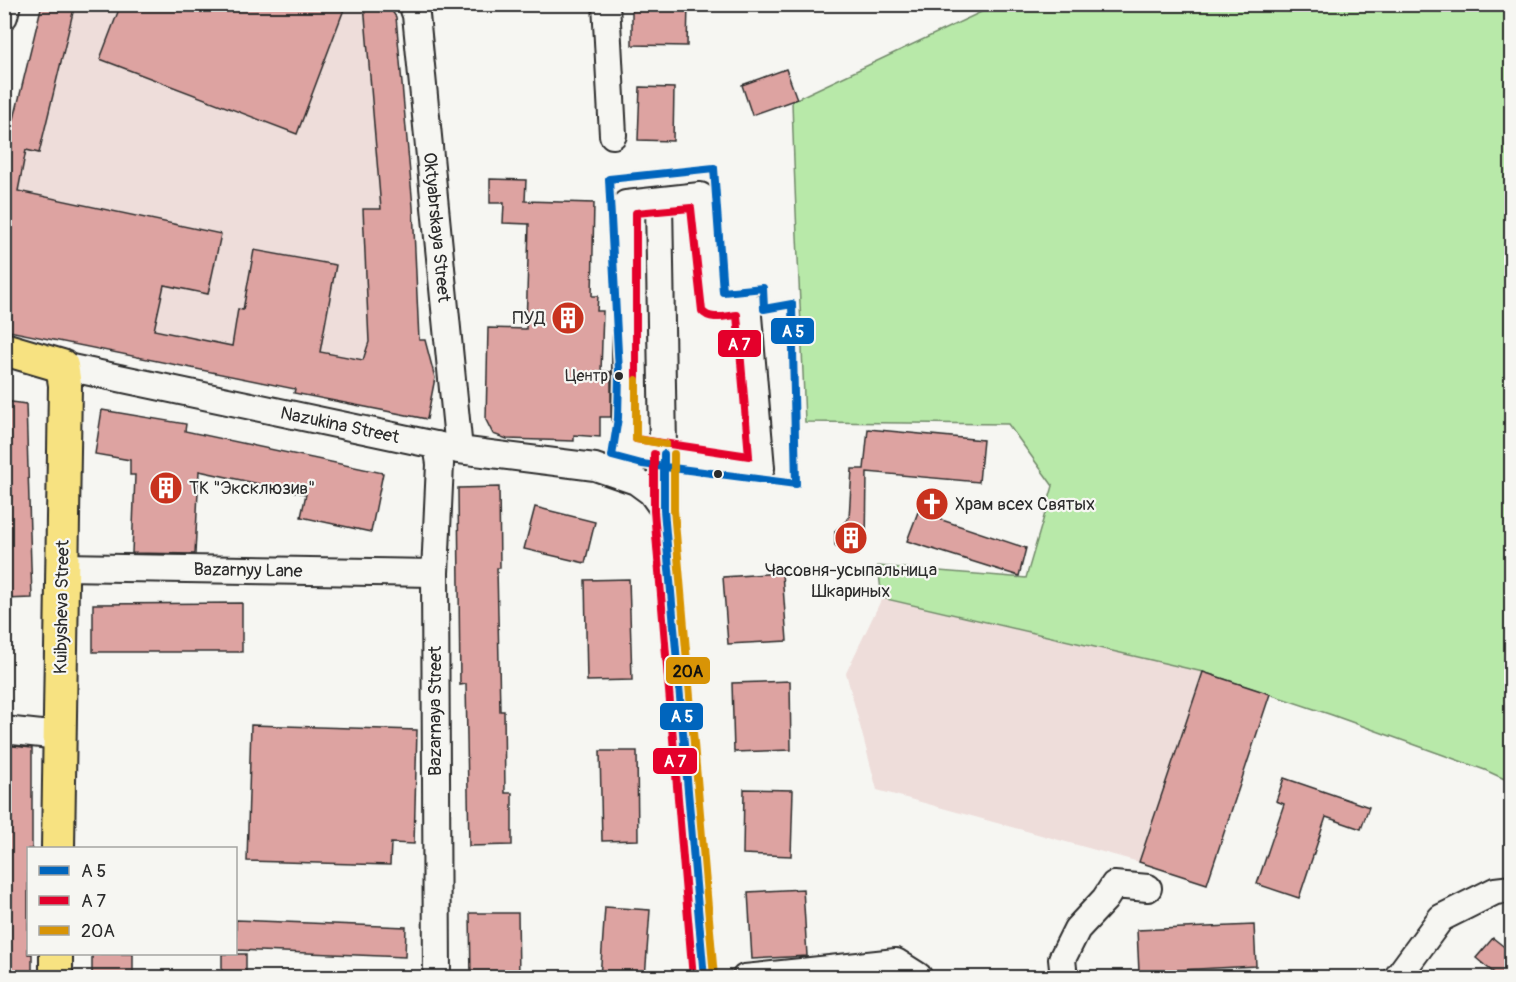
<svg xmlns="http://www.w3.org/2000/svg" width="1516" height="982" font-family="Pangolin,sans-serif">
<style>
.built{fill:#eeddda}
.green{fill:#b8e9a9;stroke:#728a6a;stroke-width:1.5}
.building{fill:#dda3a1;stroke:#2b2b2b;stroke-width:1.5}
.lines{fill:none;stroke-linecap:round;stroke-linejoin:round}
.minor-casing{stroke:#2b2b2b;stroke-width:30}
.major-casing{stroke:#2b2b2b;stroke-width:36}
.minor{stroke:#f6f6f2;stroke-width:26}
.major{stroke:#f7e281;stroke-width:32}
.bus-1-casing{stroke:#f6f6f2;stroke-width:12}
.bus-2-casing{stroke:#f6f6f2;stroke-width:12}
.bus-3-casing{stroke:#f6f6f2;stroke-width:12}
.bus-1{stroke:#0065bd;stroke-width:8}
.bus-2{stroke:#e4002b;stroke-width:8}
.bus-3{stroke:#d89406;stroke-width:8}
.bus-dot{fill:#2b2b2b;stroke:#f6f6f2;stroke-width:2}
.labels{text-anchor:middle;dominant-baseline:central;stroke-width:4.5;stroke-linejoin:round;paint-order:stroke}
.bus-label{font-size:16px;fill:#2b2b2b;stroke:#f6f6f2;text-anchor:end}
.street-label{font-size:18px;fill:#2b2b2b;stroke:#f6f6f2}
.poi-label{font-size:18px;fill:#2b2b2b;stroke:#f6f6f2;text-anchor:start}
.line-badge{stroke:#f6f6f2;stroke-width:2}
.badge-label{font-size:16px;text-anchor:middle;font-weight:bold;fill:#fff}
.pale-badge-label{font-size:16px;text-anchor:middle;font-weight:bold;fill:#111}
</style>
<rect width="100%" height="100%" fill="#f6f6f2"/>
<filter id="ink" filterUnits="userSpaceOnUse"><feTurbulence type="fractalNoise" baseFrequency=".0167" numOctaves="2"/><feDisplacementMap in="SourceGraphic" scale="12" xChannelSelector="R" yChannelSelector="G"/><feConvolveMatrix kernelMatrix="1 2 1 2 8 2 1 2 1" color-interpolation-filters="sRGB"/></filter>
<g filter="url(#ink)">
<path class="built" d="M386 4 390 7 394 13 397 24 413 207 363 209 366 279 416 277 419 340 366 352 360 360 352 404 294 393 300 363 231 350 226 375 26 335 35 293 5 274V154L8 146 42 5Z
M882 598 1203 672 1270 694 1207 884 1139 862 877 790 846 673Z"/>
<path class="green" d="M996 5H1511V782L1485 770 1332 715 1203 672 882 598 878 566 1026 578 1053 486 1008 424 805 422C801 315 795 208 792 101Z"/>
<path class="building" d="M42 4H75L39 153 26 150 18 191 221 234 208 294 164 285 154 330 232 346 238 309 243 310 254 250 336 265 320 352 363 360 369 342 363 209H381L364 4H386L390 8 396 17 413 207 419 340H425L435 378 427 419 294 393 295 389 4 330V160Z
M121 4H346L297 134 100 59Z
M632 4H688L687 46 632 45Z
M786 69 797 99 752 115 742 85Z
M640 87 674 88 673 141 638 140Z
M490 179 526 180 525 201 594 203 592 296H598L597 311H603L601 371 611 372V417H600V437L574 435V441L507 439 493 434 486 420 488 328 526 329 529 224 503 223 504 203H490Z
M4 401 26 404 32 598 4 599Z
M102 410 186 424 185 431 383 473 371 532 301 517 306 494 199 471 195 554 132 553 135 475H130V460L95 454Z
M868 429 983 440 979 482 867 472 866 545 857 555 844 554 835 545V531L849 518 852 469H864Z
M499 487 500 568H497L500 711H504L505 793H512V845L469 846 466 684 460 685 458 488Z
M535 507 595 522 585 563 524 549Z
M918 512 1026 548 1019 576 907 541Z
M782 573 787 641 728 644 723 577Z
M629 579 632 680 587 681 585 580Z
M242 603V652H93V604Z
M1203 672 1270 694 1207 884 1139 862Z
M790 681 791 750 734 752 732 683Z
M251 725 417 730 414 844 391 843 390 865 247 861Z
M4 745 32 748V849H28V954H32V978H4Z
M600 751H637L638 840 602 841Z
M1284 778 1369 807 1361 829 1326 817 1299 898 1257 884 1284 804 1276 801Z
M744 789 793 790 791 856 743 854Z
M803 889 807 956 752 959 748 892Z
M605 907 650 910 645 978H600Z
M470 913H518L519 978H471Z
M236 920 406 927 405 957 236 950Z
M1254 925 1256 966 1139 972 1137 930Z
M1493 938 1512 953V978H1500L1476 958Z
M92 954H133V978H92Z
M222 954H246V978H222Z"/>
<g class="lines">
<defs>
<g id="minor">
<path id="s1" d="M412 4 416 15 459 450"/>
<path d="M606 4 613 135"/>
<path d="M4 16 7 4"/>
<path d="M700 196 712 307 747 304 761 468 626 448V204Z"/>
<path d="M659 201 664 510 704 978"/>
<path id="s2" d="M62 366 459 450 595 467 636 481 651 492 664 510"/>
<path id="s3" d="M62 567 435 573"/>
<path d="M4 730 60 736"/>
<path d="M437 978 435 573 440 464 437 445"/>
<path d="M745 978 896 962 918 976V978"/>
<path d="M1064 978 1062 959 1077 929 1105 899 1114 885 1148 888"/>
<path d="M1397 978 1441 918 1495 891 1512 889"/>
</g>
<path id="major" d="M4 349 62 366 65 385 58 848
M56 978V954"/>
</defs>
<use href="#minor" class="minor-casing"/>
<use href="#major" class="major-casing"/>
<use href="#minor" class="minor"/>
<use href="#major" class="major"/>
<defs>
<path id="bus-1" d="M714 168 723 292 763 288 764 309 792 304 796 484 642 464 612 456 618 418 619 372 609 179Z
M664 454V510L704 978"/>
<path id="bus-2" d="M691 208 702 311C710 321 726 316 737 315L749 456 636 439V213Z
M654 454V511L693 978"/>
<path id="bus-3" d="M636 380V439L666 444
M674 454V510L714 977"/>
</defs>
<use href="#bus-1" class="bus-1-casing"/>
<use href="#bus-2" class="bus-2-casing"/>
<use href="#bus-3" class="bus-3-casing"/>
<use href="#bus-1" class="bus-1"/>
<use href="#bus-2" class="bus-2"/>
<use href="#bus-3" class="bus-3"/>
</g>
</g>
<defs>
<symbol id="building-disc" viewBox="-11 -11 22 22"><circle r="9.5" fill="#c8321e" stroke="#f6f6f2"/><path d="M-4-6H4V6H1V3H-1V6H-4ZM-2.5-4.3h1.7v1.8h-1.7ZM.8-4.3h1.7v1.8H.8ZM-2.5-1h1.7V.8h-1.7ZM.8-1h1.7V.8H.8Z" fill="#fff"/></symbol>
<symbol id="church-disc" viewBox="-11 -11 22 22"><circle r="9.5" fill="#c8321e" stroke="#f6f6f2"/><path d="M-1.2-6h2.4v3.5h3.3v2.4h-3.3V6h-2.4V-.1h-3.3v-2.4h3.3Z" fill="#fff"/></symbol>
</defs>
<g fill-rule="evenodd">
<use href="#building-disc" x="549" y="299" width="38" height="38"/>
<use href="#building-disc" x="147" y="469" width="38" height="38"/>
<use href="#church-disc" x="913" y="485" width="38" height="38"/>
<use href="#building-disc" x="832" y="519" width="38" height="38"/>
</g>
<g class="bus-dot">
<circle cx="619" cy="376" r="5"/>
<circle cx="718" cy="474" r="5"/>
</g>
<g class="labels">
<g class="bus-label">
<text x="608" y="376">Центр</text>
</g>
<g class="street-label">
<text stroke="none"><textPath href="#s1" startOffset="225">Oktyabrskaya Street</textPath></text>
<text stroke="none"><textPath href="#s2" startOffset="284">Nazukina Street</textPath></text>
<text stroke="none"><textPath href="#s3" startOffset="186">Bazarnyy Lane</textPath></text>
<text transform="translate(62 607) rotate(-89)">Kuibysheva Street</text>
<text transform="translate(435 711) rotate(-90)">Bazarnaya Street</text>
</g>
<g class="poi-label">
<text x="545" y="318" text-anchor="end">ПУД</text>
<text x="189" y="488">ТК "Эксклюзив"</text>
<text x="955" y="504">Храм всех Святых</text>
<text x="851" y="570" text-anchor="middle">Часовня-усыпальница<tspan x="851" dy="21">Шкариных</tspan></text>
</g>
</g>
<g class="line-badge">
<rect x="770" y="317" width="45" height="28" rx="6" fill="#0065bd"/>
<rect x="717" y="329" width="45" height="29" rx="6" fill="#e4002b"/>
<rect x="665" y="656" width="46" height="29" rx="6" fill="#d89406"/>
<rect x="659" y="702" width="45" height="29" rx="6" fill="#0065bd"/>
<rect x="652" y="747" width="46" height="28" rx="6" fill="#e4002b"/>
</g>
<g class="badge-label">
<text x="793" y="337">A 5</text>
<text x="739" y="350">A 7</text>
<text x="682" y="722">A 5</text>
<text x="675" y="767">A 7</text>
</g>
<g class="pale-badge-label">
<text x="688" y="677">20А</text>
</g>
<rect width="1516" height="982" fill="none" stroke="#f6f6f2" stroke-width="24"/>
<rect x="12" y="12" width="1492" height="958" fill="none" stroke="#2b2b2b" stroke-width="2" filter="url(#ink)"/>
<rect x="27" y="847" width="210" height="108" fill="#f6f6f2" stroke="#a5a5a2" stroke-width="1.5"/>
<rect x="39" y="866" width="30" height="9" fill="#0065bd" stroke="#a5a5a2" stroke-width="1.5"/>
<text x="81" y="877" font-size="18" fill="#2b2b2b">A 5</text>
<rect x="39" y="896" width="30" height="9" fill="#e4002b" stroke="#a5a5a2" stroke-width="1.5"/>
<text x="81" y="907" font-size="18" fill="#2b2b2b">A 7</text>
<rect x="39" y="926" width="30" height="9" fill="#d89406" stroke="#a5a5a2" stroke-width="1.5"/>
<text x="81" y="937" font-size="18" fill="#2b2b2b">20А</text>
</svg>
